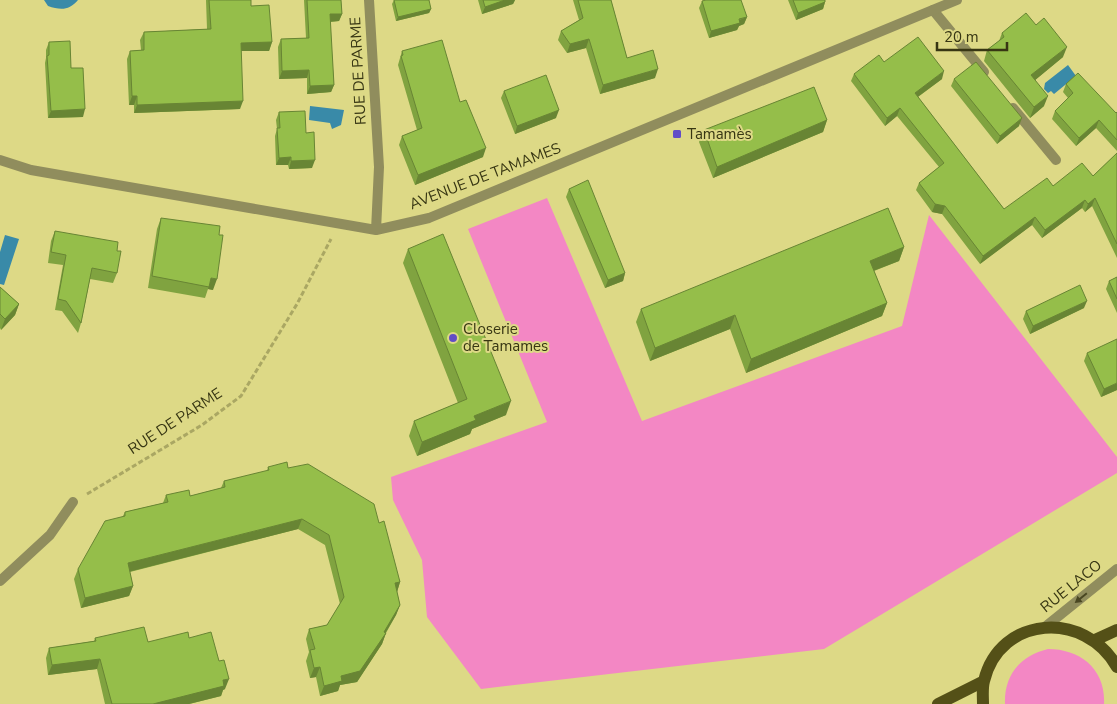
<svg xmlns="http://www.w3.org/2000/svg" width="1117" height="704" font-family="'Nunito Sans',sans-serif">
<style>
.green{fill:#f387c4}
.water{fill:#398aa8}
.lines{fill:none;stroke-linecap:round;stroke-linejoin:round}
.path{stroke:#aaa763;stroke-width:3;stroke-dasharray:5 2.5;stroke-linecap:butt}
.lane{stroke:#908d5d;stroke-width:10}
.street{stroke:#908d5d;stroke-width:10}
.primary{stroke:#545017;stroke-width:12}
.wall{fill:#80a340}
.shaded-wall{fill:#688534}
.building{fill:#95be4a;stroke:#688534}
.oneway{fill:#494722}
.poi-dot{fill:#624dc6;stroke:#ddd986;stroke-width:2}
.labels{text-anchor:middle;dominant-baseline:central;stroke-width:4;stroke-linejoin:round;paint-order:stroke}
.street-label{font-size:15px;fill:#373613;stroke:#ddd986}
.poi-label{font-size:15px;fill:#373613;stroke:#ddd986;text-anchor:start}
</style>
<rect width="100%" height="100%" fill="#ddd986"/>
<path class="green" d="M547 198 642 421 902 326 929 215 1117 457V473L824 649 481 689 427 617 422 560 393 500 391 477 547 422 468 229Z
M1048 649C1080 649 1106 669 1104 704H1005C1004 675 1020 656 1048 649Z"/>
<path class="water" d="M44 0H78C69 11 60 10 48 6Z
M1068 65 1076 76 1054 94 1051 91 1048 93 1044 89 1045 83Z
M310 106 344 110 341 125 332 129 330 123 309 120Z
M5 235 19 239 4 285 0 284V252Z"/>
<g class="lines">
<path class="path" d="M87 494 202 425 241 396 297 304 331 239"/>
<path class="lane" d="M933 10 984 72
M1013 108 1056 160"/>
<path class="street" d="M369 0 379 167 376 230
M0 160 31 170 376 230 429 218 957 0
M0 581 50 535 73 502
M1045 627 1117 569"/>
<path class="primary" d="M1095 640 1117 630
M938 704 984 681
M983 704C983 697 982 688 984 681 1000 615 1085 610 1117 667"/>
</g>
<path class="wall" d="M206 0H251V6L272 42 269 51H241L240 109 134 113V105H129L127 59 130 51 141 50 140 40 144 32 207 29Z
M304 0H341L342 14 339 21 330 22 334 85 331 92 307 94V78L279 79 278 47 281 39 306 38Z
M394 0 431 9 429 13 396 21 392 4Z
M478 0H515L513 4 482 14Z
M573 0H611L627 58 655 78 600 94 586 48 567 53 558 40 561 31 579 20Z
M788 0H825V2L823 9 796 20Z
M702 1 747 17 744 24 739 26 737 30 709 38 699 8Z
M1036 25 1063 57 1035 80 1044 106 1030 118 984 61 987 50 999 41 1002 33Z
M49 42 71 68 83 117 48 118 45 63 46 58V50Z
M402 51 460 102 483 157 415 185 399 145 402 136 417 130 398 65Z
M884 62 942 79 918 97 1004 209 1053 186 1093 176 1117 153V258L1092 206 1085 212 1082 208 1042 238 1032 225 980 264 942 214 932 212 916 190 919 183 939 167 897 116 885 126 851 81 854 74Z
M954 79 1019 126 997 144 951 86Z
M1066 84 1116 113 1117 112V151L1096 128 1076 146 1052 119 1055 111 1068 98 1063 92Z
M504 91 556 118 515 134 501 98Z
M279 112 306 133 312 168 289 169 288 165H276L275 136 277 129 276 120Z
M827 120 823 132 713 178 699 142 704 130Z
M569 189 625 273 623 281 605 288 566 197Z
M161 218 213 290 208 289 205 298 148 288 157 229Z
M55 231 117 251V273L113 283 90 279 81 323 78 333 62 311 55 310 63 265 48 263 51 241Z
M904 247 899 261 874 271 887 303 882 316 746 373 730 329 650 361 636 322 641 309Z
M408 249 506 415 472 429 470 434 417 456 409 436 414 421 458 403 403 263Z
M1117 277V313L1106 289 1109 281Z
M0 287 19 304 15 315 1 330 0 328Z
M1084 308 1030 334 1023 319 1026 311Z
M1087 353 1117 390 1101 397 1084 361Z
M268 467 288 468 379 523 400 582 397 592 400 605 396 615 386 633 382 644 357 682 340 685 338 691 320 696 316 677 310 678 306 661 309 652 306 639 309 629 327 625 340 604 325 545 298 529 130 572 133 586 129 596 81 608 74 579 78 569 123 516 125 512 163 503 166 495 190 496 221 488 224 481 267 471Z
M95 638 148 642 189 638 225 689 223 690 221 696 189 704H105L97 669 48 675 46 658 49 648 94 641Z"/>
<path class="shaded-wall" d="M505 0H515L513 4 482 14 485 7Z
M825 2 823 9 796 20 798 13Z
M431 9 429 13 396 21 398 17Z
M330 14H342L339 21 327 22Z
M747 17 744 24 739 26 737 30 709 38 711 31Z
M589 39 586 48 567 53 570 44Z
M272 42 269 51H238L241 43Z
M1067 47 1063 57 1028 86 1031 75Z
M658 69 655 78 600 94 603 85Z
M309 70 307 78 279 79 282 71Z
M944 71 942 79 912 101 915 93Z
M334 85 331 92 307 94 310 86Z
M132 96H137L134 105H129Z
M1048 96 1044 106 1030 118 1034 107Z
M243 101 240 109 134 113 137 105Z
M900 108 897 116 885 126 887 118Z
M85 109 83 117 48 118 51 111Z
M559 110 556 118 515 134 517 126Z
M1022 118 1019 126 997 144 1000 136Z
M827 120 823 132 713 178 717 167Z
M1099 120 1096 128 1076 146 1079 138Z
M486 148 483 157 415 185 418 175Z
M291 157 288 165H276L279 158Z
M315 160 312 168 289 169 291 161Z
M1095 198 1092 206 1085 212 1088 204Z
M1085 200 1082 208 1042 238 1045 230Z
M935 204 945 206 942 214 932 212Z
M1035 217 1032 225 980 264 983 256Z
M904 247 899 261 865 274 870 261Z
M625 273 623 281 605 288 608 280Z
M211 278 217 279 213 290 208 289Z
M1087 301 1084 308 1030 334 1033 326Z
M887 303 882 316 746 373 751 359Z
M19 304 15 315 1 330 5 319Z
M735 315 730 329 650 361 655 348Z
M1117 383V390L1101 397 1104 389Z
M511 401 506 415 472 429 470 434 417 456 422 442 474 416Z
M302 519 298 529 124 573 128 563Z
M400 582 397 592 395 583Z
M133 586 129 596 81 608 85 598Z
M400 605 396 615 380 642 384 632Z
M386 633 382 644 357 682 340 685 338 691 320 696 324 686 341 676Z
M100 659 97 669 48 675 52 665Z
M320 667 316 677 310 678 314 668Z
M229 679 225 689 223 690 221 696 189 704H153L223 680Z"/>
<path class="building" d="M209 0H251V6L269 5 272 42 241 43 243 101 137 105V96H132L130 51 144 50V32L211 29Z
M307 0H341L342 14H330L334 85 310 86 309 70 282 71 281 39 309 38Z
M394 0H429L431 9 398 17Z
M483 0H505L485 7Z
M578 0H611L627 58 653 50 658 69 603 85 589 39 570 44 561 31 583 18Z
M706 0H741L747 17 739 19 740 23 711 31 702 1Z
M793 0H825V2L798 13Z
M1026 13 1036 25 1044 18 1067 47 1031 75 1048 96 1034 107 987 50 1004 37 1002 33Z
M918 37 944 71 915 93 1004 209 1047 178 1053 186 1082 163 1093 176 1117 153V244L1095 198 1088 204 1085 200 1045 230 1035 217 983 256 945 206 935 204 919 183 944 163 900 108 887 118 854 74 879 55 884 62Z
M442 40 460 102 466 100 486 148 418 175 402 136 422 128 401 56 403 55 402 51Z
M70 41 71 68H83L85 109 51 111 47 56 49 55V42Z
M976 62 1022 118 1000 136 954 79Z
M1078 73 1116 113 1117 112V140L1099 120 1079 138 1055 111 1073 93 1066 84Z
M546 75 559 110 517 126 504 91Z
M814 87 827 120 717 167 704 130Z
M305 111 306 133 314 132 315 160 291 161V157L279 158 277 128H280L279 112Z
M588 180 625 273 608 280 569 189Z
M888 208 904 247 870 261 887 303 751 359 735 315 655 348 641 309Z
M161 218 220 226 219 235H223L217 279 211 278 209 287 152 276Z
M55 231 118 242 117 251H121L117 273 92 268 81 323 66 301 58 299 66 255 51 252Z
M443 234 511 401 474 416 476 420 422 442 414 421 467 399 408 249Z
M1117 277V299L1109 281Z
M1080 285 1087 301 1033 326 1026 311Z
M0 287 19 304 5 319 0 314Z
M1117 339V383L1104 389 1087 353Z
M287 462 288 468 308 464 374 504 379 523 384 521 400 582 395 583 400 605 384 632 386 633 360 671 341 676 342 681 324 686 320 667 314 668 310 650 315 649 309 629 327 625 344 597 329 535 302 519 128 563 133 586 85 598 78 569 105 521 125 516V512L168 502 166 495 189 490 190 496 225 487 224 481 269 470 268 467Z
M144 627 148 642 188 632 189 638 211 632 219 661 224 660 229 679 223 680 224 686 153 704H112L100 659 52 665 49 648 96 641 95 638Z"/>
<defs><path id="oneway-solid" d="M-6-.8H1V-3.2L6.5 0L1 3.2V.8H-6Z" transform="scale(1.25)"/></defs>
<use class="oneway" href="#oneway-solid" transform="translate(1081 598) rotate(141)"/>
<g class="poi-dot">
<rect x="672" y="129" width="10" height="10" rx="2.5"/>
<circle cx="453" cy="338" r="5"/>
</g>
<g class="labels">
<g class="street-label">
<text transform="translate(358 71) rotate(-93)">RUE DE PARME</text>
<text transform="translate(485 176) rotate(-21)">AVENUE DE TAMAMES</text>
<text transform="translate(175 421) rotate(-33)">RUE DE PARME</text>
<text transform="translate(1071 586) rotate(-39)">RUE LACO</text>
</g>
<g class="poi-label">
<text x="687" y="134">Tamamès</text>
<text x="463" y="329">Closerie<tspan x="463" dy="17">de Tamames</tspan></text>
</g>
</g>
<path d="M937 42v8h70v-8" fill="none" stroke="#373613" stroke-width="2.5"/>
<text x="944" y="42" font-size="15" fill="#373613" stroke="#ddd986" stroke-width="4" paint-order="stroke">20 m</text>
</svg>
